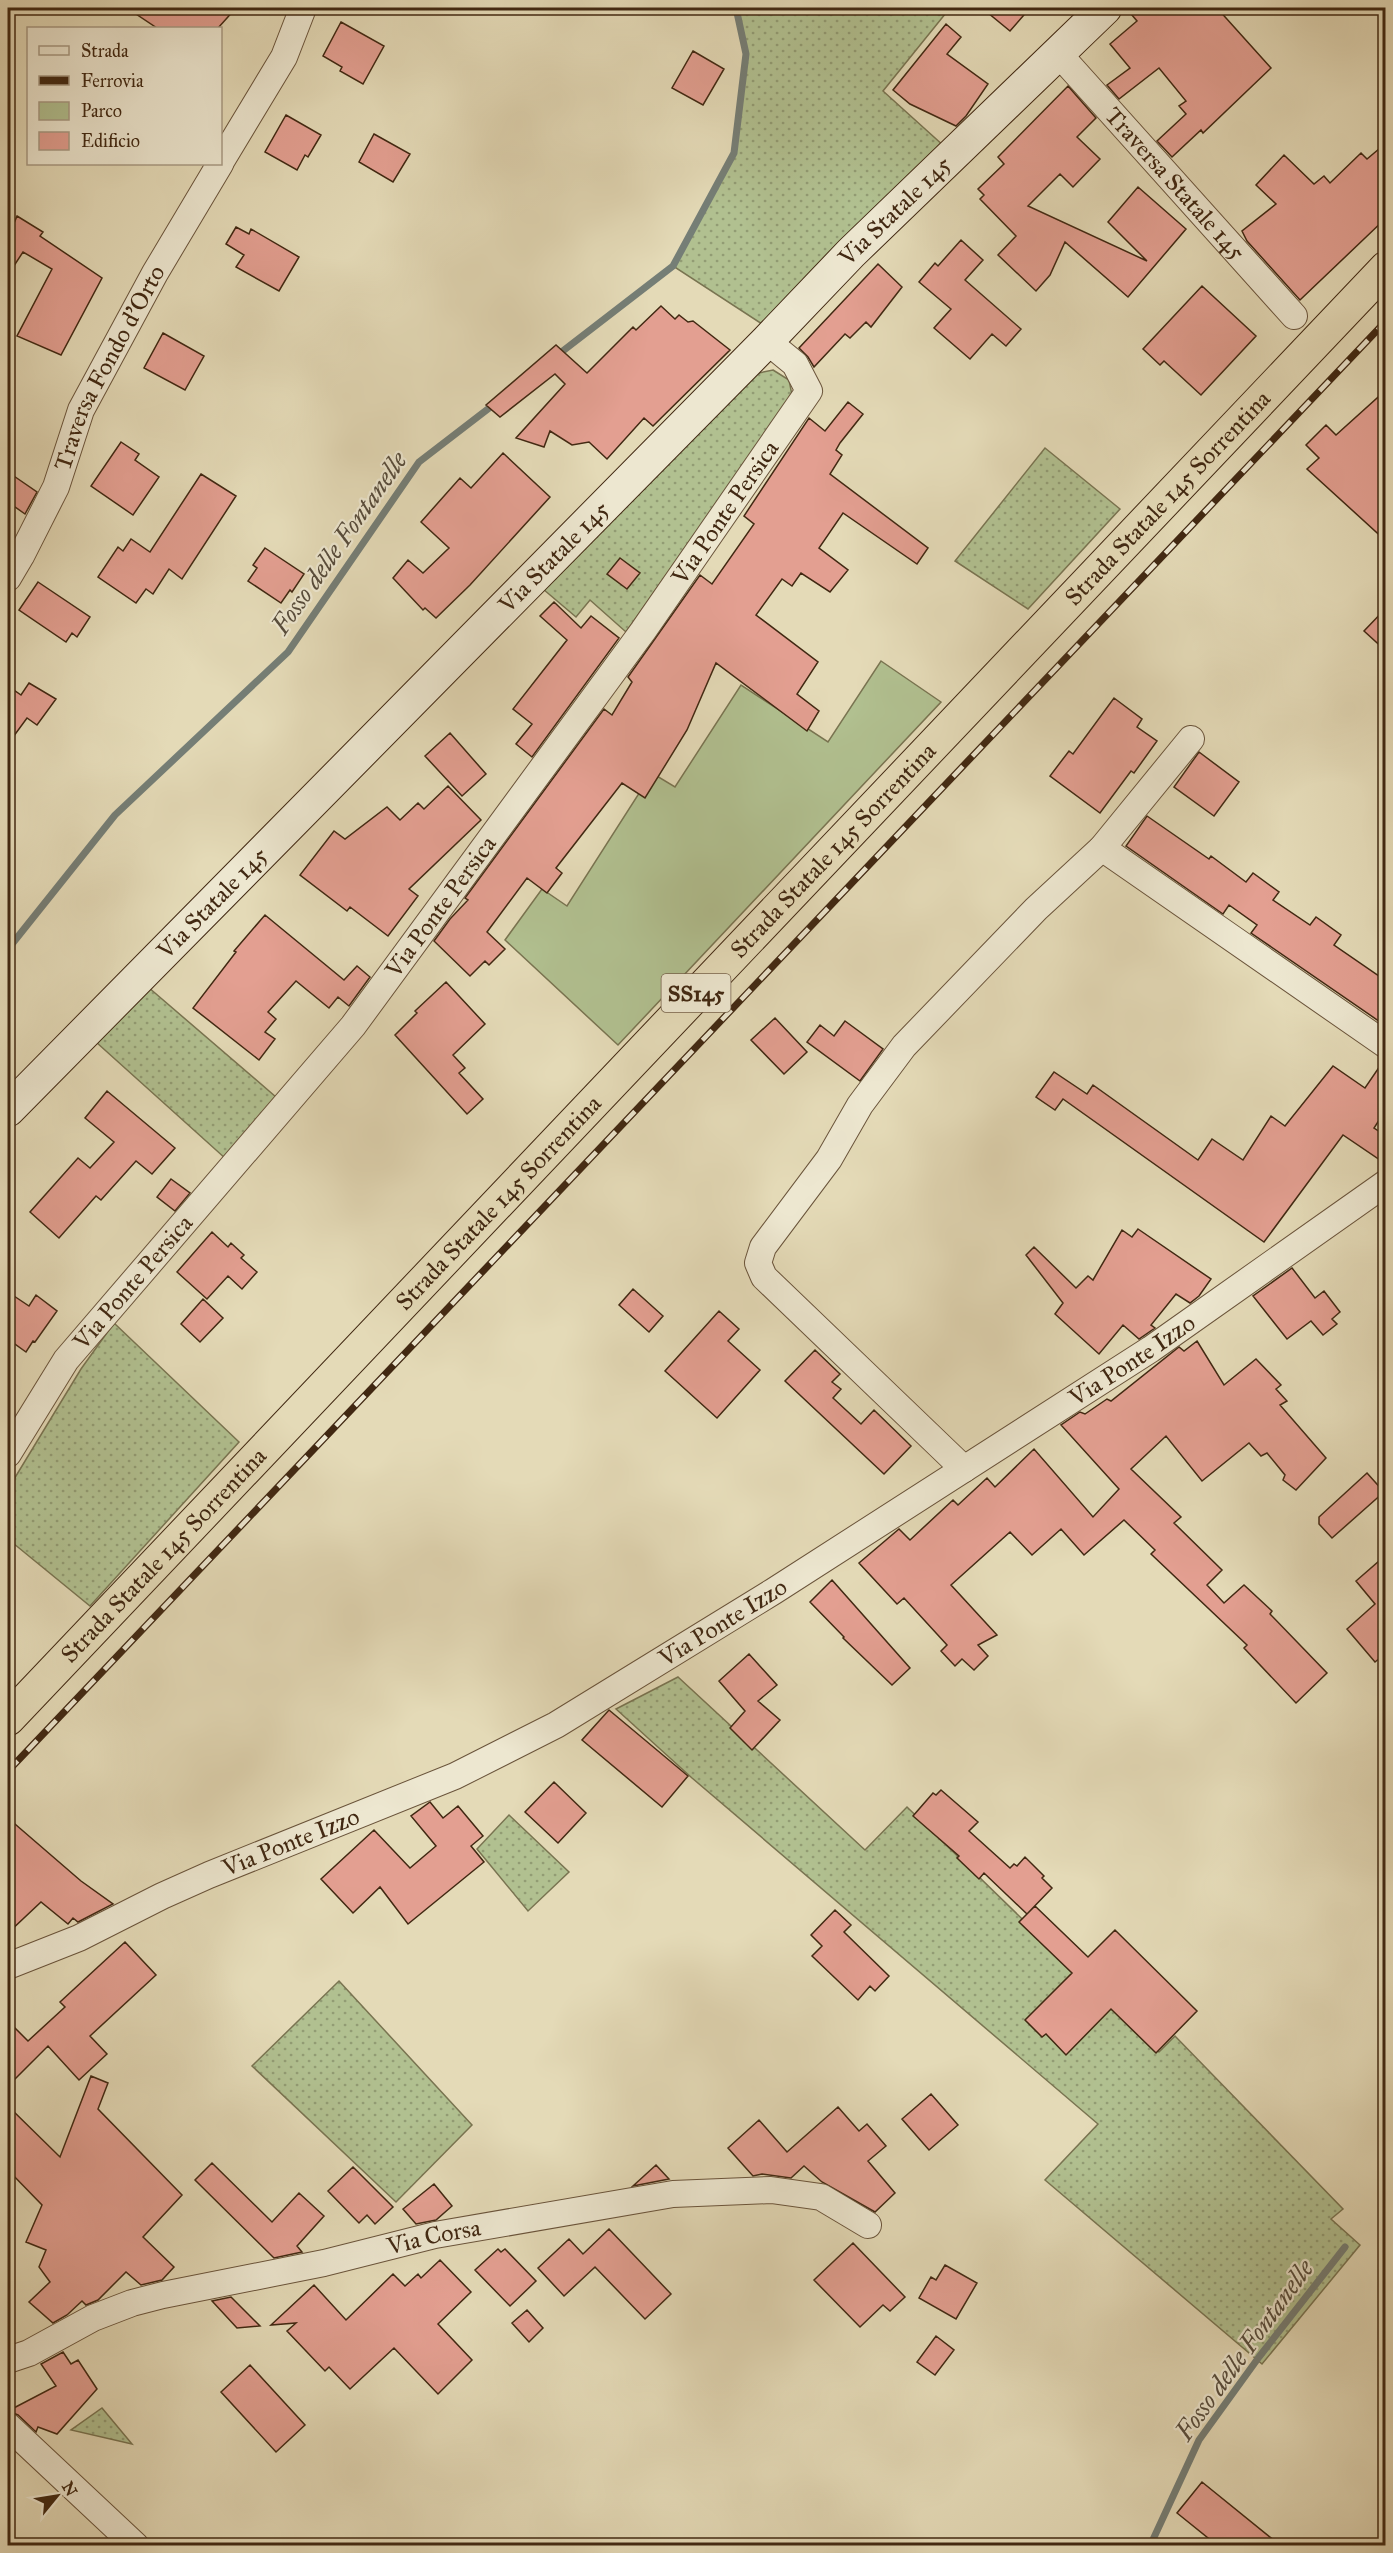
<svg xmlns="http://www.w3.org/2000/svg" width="1393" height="2553" font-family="'IM FELL Great Primer',serif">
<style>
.grass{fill:url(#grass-dots);stroke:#797451;stroke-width:1.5}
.green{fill:#b1c090;stroke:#797451;stroke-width:1.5}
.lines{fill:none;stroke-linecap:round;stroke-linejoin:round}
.stream{stroke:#757e76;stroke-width:7}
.building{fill:#e39f91;stroke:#412812;stroke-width:1.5}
.minor-casing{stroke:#6a543b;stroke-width:28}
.secondary-casing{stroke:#412812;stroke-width:35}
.trunk-casing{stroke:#412812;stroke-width:35}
.minor{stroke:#ede7d0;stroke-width:26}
.secondary{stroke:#ede7d0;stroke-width:33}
.trunk{stroke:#e4dab7;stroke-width:33}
.rail-casing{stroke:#412812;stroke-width:7}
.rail{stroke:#ede7d0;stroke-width:4.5;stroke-dasharray:14;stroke-linecap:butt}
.labels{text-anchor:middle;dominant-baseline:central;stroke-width:4.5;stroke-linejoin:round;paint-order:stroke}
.shield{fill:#ede7d0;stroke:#75614b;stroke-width:1.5}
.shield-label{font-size:22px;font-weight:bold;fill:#412812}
.street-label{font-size:24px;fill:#412812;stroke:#ede7d0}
.water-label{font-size:26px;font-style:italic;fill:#574c3c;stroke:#ede7d0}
</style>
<defs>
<pattern id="grass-dots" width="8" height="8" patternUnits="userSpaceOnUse" patternTransform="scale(1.5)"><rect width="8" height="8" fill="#b1c090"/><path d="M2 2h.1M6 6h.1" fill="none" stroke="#929c74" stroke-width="1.8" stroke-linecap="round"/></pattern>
</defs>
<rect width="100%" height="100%" fill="#e4dab7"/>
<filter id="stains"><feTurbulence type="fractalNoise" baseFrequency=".00333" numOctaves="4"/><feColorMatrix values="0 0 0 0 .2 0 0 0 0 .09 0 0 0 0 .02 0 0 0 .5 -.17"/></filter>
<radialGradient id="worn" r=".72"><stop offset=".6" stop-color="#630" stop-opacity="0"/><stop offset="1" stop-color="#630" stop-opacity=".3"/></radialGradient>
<path class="grass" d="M736 8H950L883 91 945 147 762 324 673 266 734 153 746 54Z
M773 370 789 380 792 395 626 632 590 600 576 617 543 589 754 374Z
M1045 448 1120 509 1028 609 955 561Z
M148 987 276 1097 226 1159 96 1042Z
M114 1323 239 1442 90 1606 8 1539V1489L81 1369Z
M678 1677 865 1850 907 1807 1159 2052 1175 2036 1343 2209 1331 2219 1360 2245 1262 2364 1045 2180 1098 2124 692 1778 616 1709Z
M509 1815 569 1872 528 1911 477 1849Z
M339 1981 472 2125 396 2202 252 2066Z
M102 2408 132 2444 71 2430Z"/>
<path class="green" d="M881 661 941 702 618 1045 505 940 542 889 567 906 652 773 675 787 741 685 828 742Z"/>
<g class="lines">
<path class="stream" d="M555 357 673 266 734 153 746 54 736 8
M8 949 115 815 288 652 419 462 497 402
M1150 2546 1199 2440 1259 2357 1345 2247"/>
</g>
<path class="building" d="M127 8H236L218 28H157Z
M982 8H1030L1010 31Z
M1126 8H1217L1271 68 1203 133 1201 130 1172 157 1157 141 1186 114 1179 106 1186 101 1159 68 1119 99 1107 85 1130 68 1110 44 1137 21Z
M341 22 384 46 363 84 340 71 342 67 323 56Z
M946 24 961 37 947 54 988 84 966 116 956 126 910 104 893 90Z
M693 51 724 69 703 105 672 88Z
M1068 86 1096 118 1077 137 1100 159 1073 187 1060 174 1028 206 1147 261 1108 222 1138 187 1186 229 1128 297 1065 242 1050 275 1036 291 998 255 1016 236 980 199 984 195 978 189 1004 164 998 157Z
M286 115 321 135 308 157 305 155 297 170 265 152Z
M374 134 410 154 393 182 359 162Z
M1386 143V218L1300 300 1247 241 1242 231 1276 204 1256 185 1284 155 1314 184 1324 176 1330 183 1361 153 1367 159Z
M17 216 43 232 40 236 102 278 61 355 17 336 52 269 23 252 8 275V238Z
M236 227 249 234 251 229 299 257 279 291 236 267 244 255 226 244Z
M961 240 983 260 965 280 1021 329 1006 346 992 334 970 359 934 328 951 309 919 282 935 263 938 266Z
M878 264 902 287 871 327 866 322 850 338 845 334 814 367 808 357 799 348Z
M1202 286 1256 336 1201 395 1164 361 1160 365 1143 349Z
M661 306 675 319 679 315 688 322 693 321 730 350 653 426 644 418 607 459 589 442 572 445 550 431 544 447 516 438 565 384 555 374 500 417 486 405 556 345 587 373 633 327 636 330Z
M163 333 204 356 185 390 144 368Z
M1386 390V541L1307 469 1319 458 1306 445 1326 425 1336 435Z
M848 402 863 414 840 443 836 450 842 455 830 474 928 548 917 564 843 513 819 548 848 570 830 592 801 573 792 586 782 579 756 615 818 662 797 694 819 711 807 731 716 663 687 730 645 798 622 783 556 868 562 873 547 893 527 878 487 932 505 949 489 965 485 961 470 976 434 941 450 919 468 900 465 898 604 709 612 715 632 682 628 677 700 575 712 584 754 524 744 516 809 418 825 431Z
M121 442 139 454 135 460 159 477 133 515 91 486Z
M503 453 550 497 470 585 436 618 425 608 423 610 393 578 408 560 423 573 449 548 421 522 460 478 471 488Z
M8 472 37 492 25 514 8 502Z
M201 474 236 496 182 579 169 569 153 594 146 589 136 603 98 577 118 547 123 551 131 539 150 552Z
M265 548 304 574 292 592 290 590 281 603 248 581 257 568 253 565Z
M620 558 640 573 627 589 607 574Z
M38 582 90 617 77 637 72 633 66 642 19 610Z
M554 602 581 628 591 616 619 638 532 757 516 744 532 724 513 709 567 640 540 616Z
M1386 608V651L1364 631Z
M29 683 56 699 37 725 27 718 8 744V686L21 695Z
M1114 698 1142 719 1137 727 1157 741 1134 773 1131 771 1100 813 1050 776 1069 751 1073 754Z
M450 733 486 774 462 796 425 756Z
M1199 752 1239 782 1214 816 1174 787Z
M448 786 481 820 409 889 418 896 388 936 350 907 347 911 300 875 334 831 345 839 387 807 400 820 418 803 424 809Z
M1147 816 1209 859 1211 856 1246 882 1253 873 1279 892 1273 900 1310 925 1316 917 1341 935 1334 945 1386 981V1026L1251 933 1257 925 1229 905 1223 914 1126 846Z
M265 915 344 980 357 966 370 977 349 1006 338 997 329 1008 296 981 268 1012 276 1019 265 1032 275 1039 259 1060 193 1008 236 952 234 951Z
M446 982 485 1024 453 1055 465 1068 459 1073 483 1099 467 1114 395 1035 417 1013 415 1011Z
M775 1018 807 1052 784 1074 751 1040Z
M845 1021 883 1049 860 1081 807 1042 820 1025 834 1036Z
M1384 1060 1385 1111 1374 1128 1386 1136V1164L1343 1135 1264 1242 1063 1099 1055 1110 1036 1097 1054 1072 1087 1094 1093 1085 1198 1160 1212 1139 1243 1160 1271 1116 1285 1126 1333 1066 1365 1088Z
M107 1091 175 1148 152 1174 136 1161 101 1200 96 1196 59 1238 30 1212 78 1158 90 1168 114 1142 85 1118Z
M171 1179 190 1193 175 1211 157 1197Z
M1138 1229 1211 1279 1199 1296 1190 1303 1176 1294 1151 1325 1155 1328 1139 1339 1123 1325 1099 1354 1055 1314 1063 1303 1026 1255 1034 1247 1076 1288 1088 1276 1093 1280 1122 1230 1132 1237Z
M212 1232 228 1247 231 1243 244 1255 241 1258 257 1272 242 1289 228 1276 207 1299 177 1272Z
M1292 1268 1315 1298 1324 1291 1340 1312 1332 1319 1337 1324 1323 1335 1311 1321 1287 1339 1253 1296Z
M633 1289 663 1316 649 1332 619 1305Z
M8 1292 29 1306 36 1295 57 1311 35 1342 33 1341 26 1352 8 1339Z
M203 1299 223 1318 200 1342 181 1324Z
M719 1311 739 1329 728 1341 760 1370 717 1418 665 1371Z
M1197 1341 1224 1385 1256 1359 1281 1385 1276 1389 1287 1401 1280 1405 1326 1458 1296 1490 1283 1480 1285 1475 1267 1453 1261 1456 1249 1443 1202 1481 1166 1436 1131 1469 1181 1517 1174 1523 1222 1570 1207 1585 1224 1603 1244 1585 1272 1611 1270 1614 1327 1673 1296 1703 1244 1648 1247 1645 1151 1554 1155 1550 1124 1520 1084 1555 1061 1529 1032 1555 1010 1532 951 1585 997 1635 978 1645 988 1656 974 1670 962 1659 955 1666 941 1651 947 1645 904 1598 897 1604 859 1563 899 1529 910 1540 953 1500 958 1505 987 1478 995 1487 1034 1449 1093 1517 1119 1489 1061 1425 1080 1412 1085 1414 1107 1399 1111 1401 1179 1347 1184 1351Z
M815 1350 840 1374 832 1382 841 1389 833 1398 861 1424 874 1410 911 1446 884 1474 785 1381Z
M1367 1473 1384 1492 1332 1538 1319 1524V1517Z
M1386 1555V1653L1375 1662 1347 1629 1375 1604 1356 1581Z
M832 1580 910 1668 892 1685 843 1638 844 1637 810 1602Z
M749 1654 777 1685 758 1701 780 1720 752 1750 730 1728 745 1711 719 1681Z
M609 1710 688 1776 662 1807 582 1740Z
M554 1782 586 1813 558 1843 525 1812Z
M941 1790 978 1822 969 1831 1010 1868 1014 1864 1017 1866 1025 1857 1044 1876 1042 1878 1052 1888 1027 1914 984 1873 979 1879 957 1858 959 1856 913 1816 933 1793 936 1795Z
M430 1802 443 1818 458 1806 483 1836 471 1846 484 1862 408 1924 380 1887 353 1913 321 1879 374 1830 410 1868 436 1846 411 1816Z
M8 1818 81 1881 113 1904 78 1922 73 1918 68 1924 41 1902 8 1933Z
M1035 1906 1088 1957 1115 1930 1197 2011 1156 2053 1111 2009 1066 2055 1046 2034 1042 2037 1025 2020 1072 1973 1019 1922Z
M835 1910 851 1925 844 1932 889 1976 875 1991 870 1986 858 2000 812 1956 822 1946 811 1935Z
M125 1942 156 1975 90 2036 107 2054 79 2080 48 2046 8 2086V2021L28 2041 65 2007 60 2002Z
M91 2076 108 2083 98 2109 182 2195 143 2237 174 2267 162 2280 141 2285 126 2272 98 2300 86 2305 82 2301 67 2315 53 2323 29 2302 50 2282 39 2267 46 2250 26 2242 42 2205 8 2170V2106L60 2157Z
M931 2094 958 2125 929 2150 902 2119Z
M838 2107 859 2131 867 2124 886 2146 868 2161 895 2193 875 2212 822 2182 804 2166 791 2178 762 2174 753 2176 728 2148 759 2120 787 2152Z
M212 2163 272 2222 299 2193 324 2216 297 2246 302 2252 274 2258 195 2180Z
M656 2165 669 2179 633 2186Z
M353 2167 393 2207 375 2224 367 2215 359 2223 328 2191Z
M434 2184 452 2206 436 2220 416 2224 403 2209Z
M609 2229 671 2294 645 2319 595 2267 564 2296 538 2268 569 2239 583 2254Z
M853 2243 905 2297 890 2311 883 2305 860 2327 814 2280Z
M498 2249 501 2252 505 2249 536 2281 510 2306 475 2270Z
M440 2260 471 2292 438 2324 472 2360 438 2394 394 2348 350 2389 329 2367 325 2371 287 2331 296 2323 271 2325 314 2285 346 2320 393 2274 405 2286 418 2274 421 2278Z
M945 2265 977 2283 956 2319 919 2298 931 2277 936 2280Z
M231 2297 260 2326 237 2328 212 2301Z
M527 2310 543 2328 529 2342 512 2323Z
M936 2336 954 2350 935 2375 917 2362Z
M63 2352 71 2364 78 2360 97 2389 57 2434 38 2427 36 2432 18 2415 8 2411 56 2386 41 2364Z
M250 2365 305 2425 276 2452 221 2392Z
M1202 2482 1281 2546H1218L1177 2513Z"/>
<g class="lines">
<defs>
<g id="minor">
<path id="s1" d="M1057 52 1294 316"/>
<path d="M220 163 284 57 303 8"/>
<path id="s2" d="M8 578 21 556 56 487 81 410 155 273 220 164"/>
<path d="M1102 848 1386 1045"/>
<path id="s3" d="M8 1454 66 1360 353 1026 643 631 809 391 795 364 767 341"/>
<path d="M964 1469 764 1277 758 1263 763 1247 829 1159 860 1105 904 1046 1036 909 1102 848 1191 739"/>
<path id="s4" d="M8 1966 79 1938 162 1896 209 1875 455 1776 556 1725 774 1591 1151 1349 1386 1183"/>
<path id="s5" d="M8 2360 29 2353 93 2318 132 2303 163 2295 324 2263 435 2235 673 2194 771 2190 821 2197 868 2225"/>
<path d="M8 2426 136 2546"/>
</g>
<g id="secondary">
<path id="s6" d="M8 1110 767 341 851 253 1105 8"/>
</g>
<g id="trunk">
<path id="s7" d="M8 1719 1386 268"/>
</g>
</defs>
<use href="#minor" class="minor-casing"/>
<use href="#secondary" class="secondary-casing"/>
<use href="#trunk" class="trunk-casing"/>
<use href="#minor" class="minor"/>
<use href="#secondary" class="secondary"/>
<use href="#trunk" class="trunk"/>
<defs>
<path id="rail" d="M8 1771 1386 321"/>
</defs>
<use href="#rail" class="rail-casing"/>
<use href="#rail" class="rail"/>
</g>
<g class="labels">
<rect class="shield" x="661.5" y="974" width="69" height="38" rx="4.5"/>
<g class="shield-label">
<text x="696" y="993">SS145</text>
</g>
<g class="street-label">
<text stroke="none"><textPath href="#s1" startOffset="177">Traversa Statale 145</textPath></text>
<text stroke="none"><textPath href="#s6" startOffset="1263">Via Statale 145</textPath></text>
<text stroke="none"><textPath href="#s2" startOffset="234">Traversa Fondo d'Orto</textPath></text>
<text stroke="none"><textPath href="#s7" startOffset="1684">Strada Statale 145 Sorrentina</textPath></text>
<text stroke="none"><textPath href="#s3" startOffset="1185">Via Ponte Persica</textPath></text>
<text stroke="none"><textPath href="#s6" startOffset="777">Via Statale 145</textPath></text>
<text stroke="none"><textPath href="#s7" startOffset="1198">Strada Statale 145 Sorrentina</textPath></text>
<text stroke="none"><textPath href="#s6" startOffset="291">Via Statale 145</textPath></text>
<text stroke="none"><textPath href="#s3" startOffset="699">Via Ponte Persica</textPath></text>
<text stroke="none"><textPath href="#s7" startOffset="712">Strada Statale 145 Sorrentina</textPath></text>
<text stroke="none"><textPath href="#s3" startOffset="213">Via Ponte Persica</textPath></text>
<text stroke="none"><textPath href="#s4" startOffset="1281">Via Ponte Izzo</textPath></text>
<text stroke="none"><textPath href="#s7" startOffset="226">Strada Statale 145 Sorrentina</textPath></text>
<text stroke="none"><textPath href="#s4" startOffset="795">Via Ponte Izzo</textPath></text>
<text stroke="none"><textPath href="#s4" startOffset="309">Via Ponte Izzo</textPath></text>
<text stroke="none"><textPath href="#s5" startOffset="446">Via Corsa</textPath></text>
</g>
<g class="water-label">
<text transform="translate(339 543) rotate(-55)">Fosso delle Fontanelle</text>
<text transform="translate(1244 2350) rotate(-54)">Fosso delle Fontanelle</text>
</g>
</g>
<rect width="1393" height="2553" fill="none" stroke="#e4dab7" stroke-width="30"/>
<rect x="9" y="9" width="1375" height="2535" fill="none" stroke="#412812" stroke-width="3"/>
<rect x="15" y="15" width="1363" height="2523" fill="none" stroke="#412812" stroke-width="1.5"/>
<rect x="27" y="27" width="195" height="138" fill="#ede7d0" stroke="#a89b84" stroke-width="1.5"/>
<rect x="39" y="46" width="30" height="9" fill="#ede7d0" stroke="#a89b84" stroke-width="1.5"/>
<text x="81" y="57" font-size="18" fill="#412812">Strada</text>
<rect x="39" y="76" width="30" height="9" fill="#412812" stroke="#a89b84" stroke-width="1.5"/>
<text x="81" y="87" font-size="18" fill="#412812">Ferrovia</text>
<rect x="39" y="102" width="30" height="18" fill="#b1c090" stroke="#a89b84" stroke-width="1.5"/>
<text x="81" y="117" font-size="18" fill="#412812">Parco</text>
<rect x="39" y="132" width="30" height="18" fill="#e39f91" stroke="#a89b84" stroke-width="1.5"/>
<text x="81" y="147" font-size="18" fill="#412812">Edificio</text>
<g transform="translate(57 2496) rotate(60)" stroke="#ede7d0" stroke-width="4.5" paint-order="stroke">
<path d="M0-4.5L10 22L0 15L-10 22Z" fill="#412812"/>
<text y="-9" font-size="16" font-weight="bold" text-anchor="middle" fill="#412812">N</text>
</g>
<rect width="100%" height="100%" filter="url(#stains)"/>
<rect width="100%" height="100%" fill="url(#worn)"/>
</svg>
